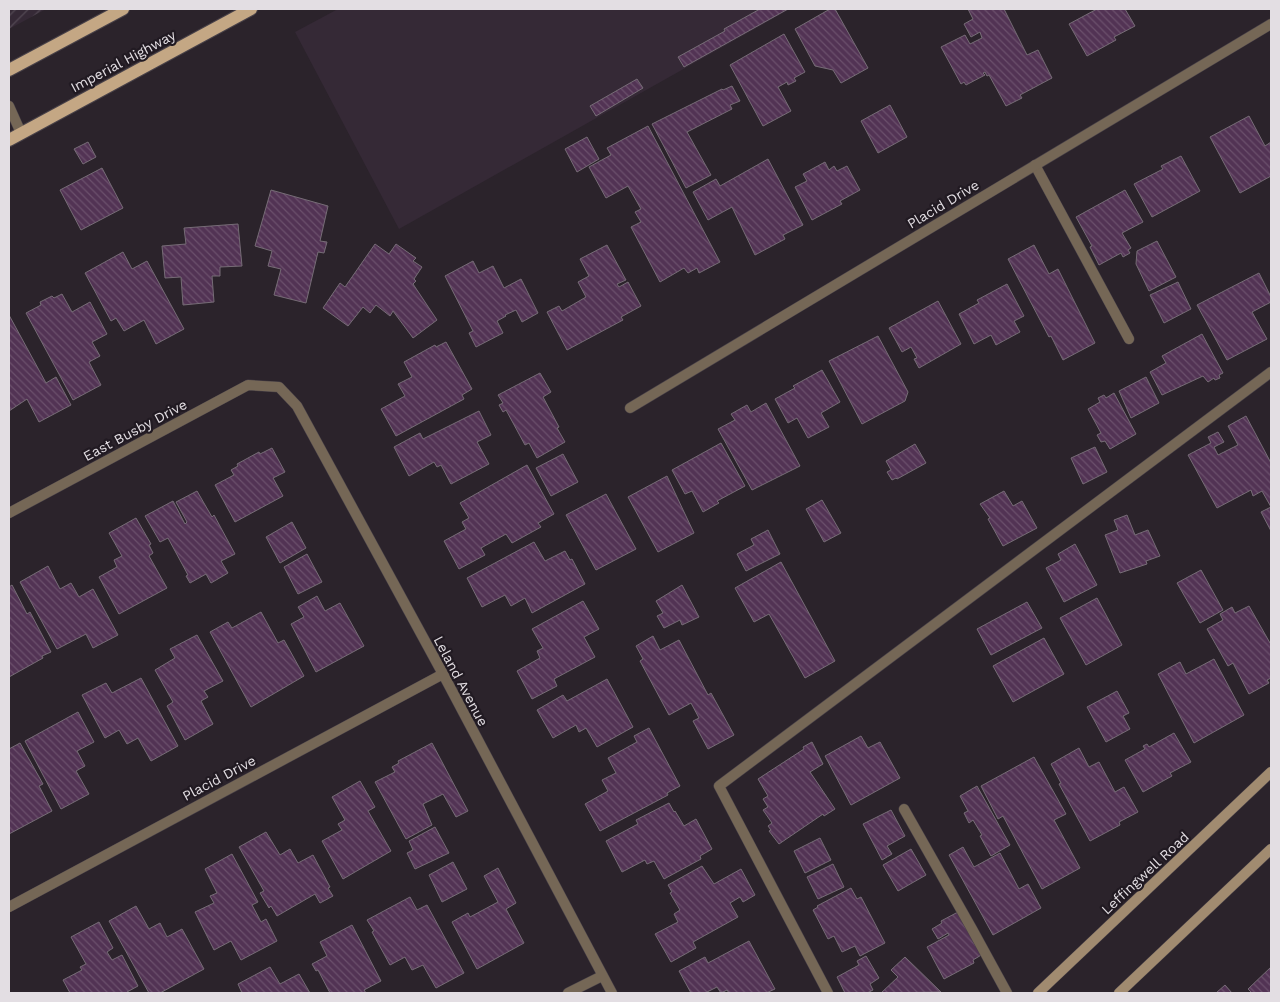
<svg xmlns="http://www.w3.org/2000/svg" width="1280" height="1002" font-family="'Work Sans',sans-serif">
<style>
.built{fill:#352936}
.industrial{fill:url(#industrial-furrows)}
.building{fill:url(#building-back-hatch);stroke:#766c76}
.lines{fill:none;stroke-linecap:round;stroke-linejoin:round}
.lane-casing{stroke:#484148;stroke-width:11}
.street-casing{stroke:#484148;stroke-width:11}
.secondary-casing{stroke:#484148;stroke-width:11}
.primary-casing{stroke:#484148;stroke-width:14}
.lane{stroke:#756756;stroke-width:10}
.street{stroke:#756756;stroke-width:10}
.secondary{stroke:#a18b70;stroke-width:10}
.primary{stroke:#c4a784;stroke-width:12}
.labels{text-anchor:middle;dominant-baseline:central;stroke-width:4.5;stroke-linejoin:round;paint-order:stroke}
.street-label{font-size:14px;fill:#e3dee3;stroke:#211a22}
</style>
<defs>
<pattern id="industrial-furrows" width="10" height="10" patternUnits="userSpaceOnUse" patternTransform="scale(1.25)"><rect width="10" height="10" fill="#352936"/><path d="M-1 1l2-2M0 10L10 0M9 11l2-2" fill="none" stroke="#524853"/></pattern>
<pattern id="building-back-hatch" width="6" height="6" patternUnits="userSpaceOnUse" patternTransform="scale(1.25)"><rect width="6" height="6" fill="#523354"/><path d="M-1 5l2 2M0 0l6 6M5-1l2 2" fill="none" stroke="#6b506c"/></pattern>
</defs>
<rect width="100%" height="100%" fill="#2b232b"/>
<path class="built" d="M338 9H790L399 229 295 32Z"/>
<path class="industrial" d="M9 9H46L9 29Z"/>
<path class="building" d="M760 9H788L684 67 678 57 725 31 724 29Z
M830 9H835L868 68 841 83 833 70 815 66 795 29Z
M968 9H1004L1027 55 1038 50 1052 78 1020 95 1022 98 1006 106 989 75 987 76 985 72 983 73 985 75 966 85 964 82 961 84 941 47 965 35 970 44 982 38 980 32 971 37 964 24 973 19Z
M1097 9H1125L1135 26 1114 37 1116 40 1087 56 1069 24Z
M784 34 805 72 794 78 796 81 788 85 787 82 778 87 791 111 763 126 730 65Z
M637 79 643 88 596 116 590 106Z
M732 86 740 101 730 105 732 109 687 132 711 175 686 188 652 124 722 89 723 90Z
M890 105 907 137 878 153 861 121Z
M1249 116 1265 146 1271 142V176L1240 193 1210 137Z
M648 126 720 262 699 273 697 268 688 273 684 268 660 282 631 227 641 222 635 212 641 209 628 186 606 198 589 167 611 155 607 148Z
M587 137 599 159 577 172 565 149Z
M88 142 96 157 83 164 74 149Z
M1181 156 1200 191 1152 217 1134 184 1163 169 1161 166Z
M768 159 803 225 783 235 785 239 755 255 732 207 708 220 693 192 716 179 720 186Z
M825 162 829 170 834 166 837 171 847 166 860 190 840 201 842 204 812 220 795 187 807 181 803 174Z
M102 168 123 208 81 230 60 190Z
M271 190 328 206 320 241 327 242 324 253 318 252 306 303 274 295 281 269 268 266 272 251 255 246Z
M1125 190 1143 222 1122 233 1131 248 1128 250 1130 253 1123 257 1121 253 1099 265 1090 247 1092 246 1076 217Z
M238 224 242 266 220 267V276H212L214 302 183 305 181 277 165 278 162 246 186 244 184 228Z
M1157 241 1176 277 1149 291 1136 264 1137 251Z
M375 244 389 254 396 244 416 258 413 261 422 267 414 279 416 281 413 284 437 320 413 338 393 311 390 316 376 305 370 313 363 307 348 326 323 308 340 283 345 287Z
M607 245 626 280 617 284 619 287 628 282 641 306 621 317 623 320 567 350 547 312 559 306 562 311 586 297 578 282 589 276 580 259Z
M1034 245 1049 274 1058 269 1095 343 1063 360 1051 336 1049 337 1008 259Z
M123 252 132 269 147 261 184 329 156 344 144 320 124 331 116 318 111 321 85 273Z
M473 261 479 273 493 266 504 288 521 279 538 313 522 322 516 310 505 315 506 316 497 321 503 333 476 347 469 333 473 331 445 276Z
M1259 273 1271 297V302L1252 312 1267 339 1227 360 1197 305Z
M1178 282 1191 309 1164 323 1150 295Z
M1007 284 1024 316 1014 321 1020 332 996 345 991 335 974 344 959 314 979 303 977 300Z
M62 294 72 312 90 302 107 334 92 342 100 356 89 362 101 385 73 400 26 313 41 305 40 302 52 296 54 298Z
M938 301 961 344 919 368 914 359 917 358 911 347 902 352 889 328Z
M9 315 46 383 56 377 71 405 39 422 27 399 9 411Z
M1202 334 1223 373 1219 375 1220 378 1215 380 1214 378 1208 382 1203 376 1162 395 1150 372 1166 363 1162 356Z
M878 336 908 392 905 401 862 424 829 361Z
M446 342 472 389 462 395 464 399 396 436 381 409 405 396 398 384 412 377 404 362 435 345 436 347Z
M822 370 840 402 821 413 829 427 808 438 797 418 788 423 775 399 795 388 793 386Z
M540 373 551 392 543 397 559 427 557 428 565 442 537 458 529 443 525 445 506 410 503 412 499 405 503 403 498 395Z
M1146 377 1159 403 1131 418 1119 391Z
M1114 393 1136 434 1110 449 1105 441 1101 442 1097 435 1101 433 1088 409 1100 402 1098 398 1104 395 1106 398Z
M766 403 800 466 752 490 718 429 735 420 731 414 747 405 751 412Z
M479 411 491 435 477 442 489 464 451 484 441 465 437 467 434 462 409 476 394 447 420 433 423 439Z
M1246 416 1271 463V531L1261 512 1271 507 1262 491 1253 496 1251 490 1217 508 1188 455 1211 443 1208 437 1218 432 1224 442 1214 447 1218 455 1238 445 1228 426Z
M721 443 745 486 717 501 719 503 703 512 692 491 685 494 672 470Z
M915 444 926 463 897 479 896 478 892 480 887 472 891 470 886 461Z
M1095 447 1107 472 1083 484 1071 458Z
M272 448 285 472 273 478 283 496 235 522 215 485 234 475 231 470 238 466 237 464 259 452 260 454Z
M563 454 578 482 551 496 536 468Z
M527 465 554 514 538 523 541 527 512 543 506 534 481 548 485 555 459 569 444 541 466 529 462 522 469 518 460 503Z
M667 476 694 533 658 552 628 497Z
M197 491 212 517 214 515 235 554 221 561 228 573 211 583 206 574 190 583 186 576 188 575 168 538 160 542 145 516 173 501 185 524 187 522 176 502Z
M1004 491 1013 506 1022 501 1037 528 1003 546 988 519 990 518 980 504Z
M606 494 636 549 596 570 566 515Z
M822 500 841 533 824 542 806 509Z
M1127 515 1135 535 1148 530 1160 556 1146 561 1147 564 1120 573 1105 535 1118 530 1114 520Z
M136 518 151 544 149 545 153 553 149 556 167 588 119 614 99 577 117 567 114 560 122 556 109 533Z
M292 522 306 548 280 563 266 537Z
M768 530 780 554 746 571 737 554 754 545 751 539Z
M534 542 545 561 565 551 570 560 572 559 585 584 532 613 525 598 511 606 505 595 482 607 467 578Z
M1075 544 1097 585 1064 602 1046 568 1061 560 1058 554Z
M307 554 322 582 298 594 284 567Z
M781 562 835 661 805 678 769 614 754 622 735 588Z
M48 566 60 589 71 583 79 597 93 589 118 635 93 648 86 634 57 649 20 582Z
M1201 570 1223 610 1200 623 1177 583Z
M12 585 27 614 30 612 51 652 42 656 43 658 9 677V587Z
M682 585 699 617 682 625 680 620 664 628 657 616 663 613 656 601Z
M317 596 325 611 340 603 364 646 316 672 291 624 304 617 298 607Z
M1097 598 1122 645 1086 665 1060 618Z
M583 601 599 629 584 637 595 657 554 679 557 686 532 699 517 671 540 658 537 651 543 648 532 629Z
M1027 602 1042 628 991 655 977 629Z
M1249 606 1270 643 1271 642V678L1267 680 1269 683 1249 694 1233 663 1228 666 1207 629 1223 620 1220 614 1232 607 1235 613Z
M261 612 278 643 284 640 304 676 251 707 210 632 228 622 232 628Z
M197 635 223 681 204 691 208 697 201 701 213 724 185 740 167 706 173 702 155 670 175 658 170 649Z
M653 636 660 650 679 640 708 695 711 693 734 735 708 749 693 721 699 718 691 703 669 715 640 661 643 659 636 646Z
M1044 638 1064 674 1013 702 993 666Z
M1214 659 1244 715 1194 743 1158 674 1180 662 1186 674Z
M141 678 178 746 151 761 138 738 127 744 119 730 105 738 82 695 106 683 112 693Z
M607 679 633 727 597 747 586 728 579 732 576 725 553 738 537 710 563 695 567 701Z
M1117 691 1129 713 1123 716 1130 729 1106 742 1087 707Z
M78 712 94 742 77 751 85 766 76 771 89 794 61 809 25 741Z
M649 728 680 786 667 793 668 795 600 831 585 804 608 791 602 780 616 773 608 758 637 742 634 736Z
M1174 733 1191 762 1170 773 1172 776 1143 792 1125 760 1145 749 1143 746 1147 744 1149 747Z
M861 736 868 748 880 742 900 778 851 805 825 756Z
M812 742 823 764 810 772 835 809 824 816 823 814 779 844 769 831 771 830 768 826 772 823 763 810 768 807 763 799 768 796 758 779 804 749 803 747Z
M20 743 43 784 39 786 52 811 9 834V749Z
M432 743 468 811 456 817 443 794 423 804 432 825 406 839 375 782 395 772 392 767 399 763 398 761Z
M1079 748 1089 767 1099 762 1115 792 1124 787 1138 812 1119 822 1120 825 1090 841 1059 784 1061 783 1051 764Z
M1034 757 1066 814 1054 820 1080 868 1042 889 1003 816 998 819 981 786Z
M360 781 375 807 368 811 391 851 343 879 322 841 342 830 338 824 345 820 332 797Z
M977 786 1010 845 991 856 980 836 982 835 973 820 969 823 964 813 968 811 960 796Z
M669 803 674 812 675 811 684 826 696 819 712 849 700 856 701 859 664 879 654 861 647 864 645 860 622 872 606 841 638 824 636 820Z
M891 810 905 836 887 846 892 854 882 860 863 824Z
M435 827 449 853 415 869 407 853 413 850 409 841Z
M266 832 280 855 290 849 298 863 313 855 330 887 328 888 333 896 320 903 315 894 277 916 271 906 269 908 260 893 264 891 239 847Z
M820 838 831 860 805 873 794 851Z
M963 847 974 867 1000 853 1019 889 1028 884 1041 908 993 935 949 855Z
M911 849 926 875 898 891 883 865Z
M232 854 258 902 252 905 261 922 266 919 277 941 241 960 231 941 214 950 195 912 214 903 210 896 217 893 205 869Z
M453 862 467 889 442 902 429 875Z
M833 864 844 887 818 899 807 877Z
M702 866 714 884 741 869 755 895 743 902 740 897 730 903 738 917 693 942 696 948 671 962 655 934 678 922 674 914 680 910 670 893 672 892 668 885Z
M498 868 516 903 506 909 524 943 477 969 452 922 468 913 470 917 498 902 484 876Z
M851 888 857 899 861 897 885 943 860 956 855 946 842 952 834 936 828 939 813 910 818 907 817 906Z
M410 897 417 910 427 905 464 973 436 988 423 965 412 970 405 957 390 965 372 932 374 931 367 920Z
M136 906 149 929 160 923 167 937 182 929 204 969 160 993H149L109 921Z
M958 912 983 954 973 960 974 963 944 979 927 947 949 935 948 933 938 939 932 929 942 923 941 921Z
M99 922 113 948 107 952 112 960 122 955 138 986 127 992V993H70L63 980 82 970 80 967 86 964 71 937Z
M352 925 381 981 364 990 366 993H330L318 970 316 971 312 964 327 956 320 942Z
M749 941 775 989 766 993H729L727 990 721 993 717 987 705 993H691L679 971 705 957 708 963Z
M866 956 879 978 870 984 873 990 867 993H845L837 977 859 965 857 961Z
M905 957 941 992 881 993 898 977 891 970Z
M270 967 280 984 299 974 310 993H242L238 984Z
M1271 967V993H1252L1248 989Z
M1225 985 1232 993H1216Z"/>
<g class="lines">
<defs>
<path id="lane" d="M9 106 21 133
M1035 165 1129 339
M904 809 972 929 1007 993
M828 993 719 786 1271 372"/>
<path id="street" d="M630 408 1271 24
M9 513 248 385 279 387 297 406 443 674 612 993
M9 907 443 674
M568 993 602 976"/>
<path id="secondary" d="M1038 993 1271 772
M1119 993 1271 849"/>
<path id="primary" d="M9 70 123 9
M9 140 251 9"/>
</defs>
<use href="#lane" class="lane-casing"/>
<use href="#street" class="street-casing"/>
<use href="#secondary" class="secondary-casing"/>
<use href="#primary" class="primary-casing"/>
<use href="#lane" class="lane"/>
<use href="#street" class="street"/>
<use href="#secondary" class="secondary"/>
<use href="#primary" class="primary"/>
</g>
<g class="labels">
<g class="street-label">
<text transform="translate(123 61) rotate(-28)">Imperial Highway</text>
<text transform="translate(943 204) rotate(-31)">Placid Drive</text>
<text transform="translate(135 430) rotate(-28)">East Busby Drive</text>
<text transform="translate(461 681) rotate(62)">Leland Avenue</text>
<text transform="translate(219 778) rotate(-28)">Placid Drive</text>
<text transform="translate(1145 873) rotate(-43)">Leffingwell Road</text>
</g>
</g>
<rect width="1280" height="1002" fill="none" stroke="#e3dee3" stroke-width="20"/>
</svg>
